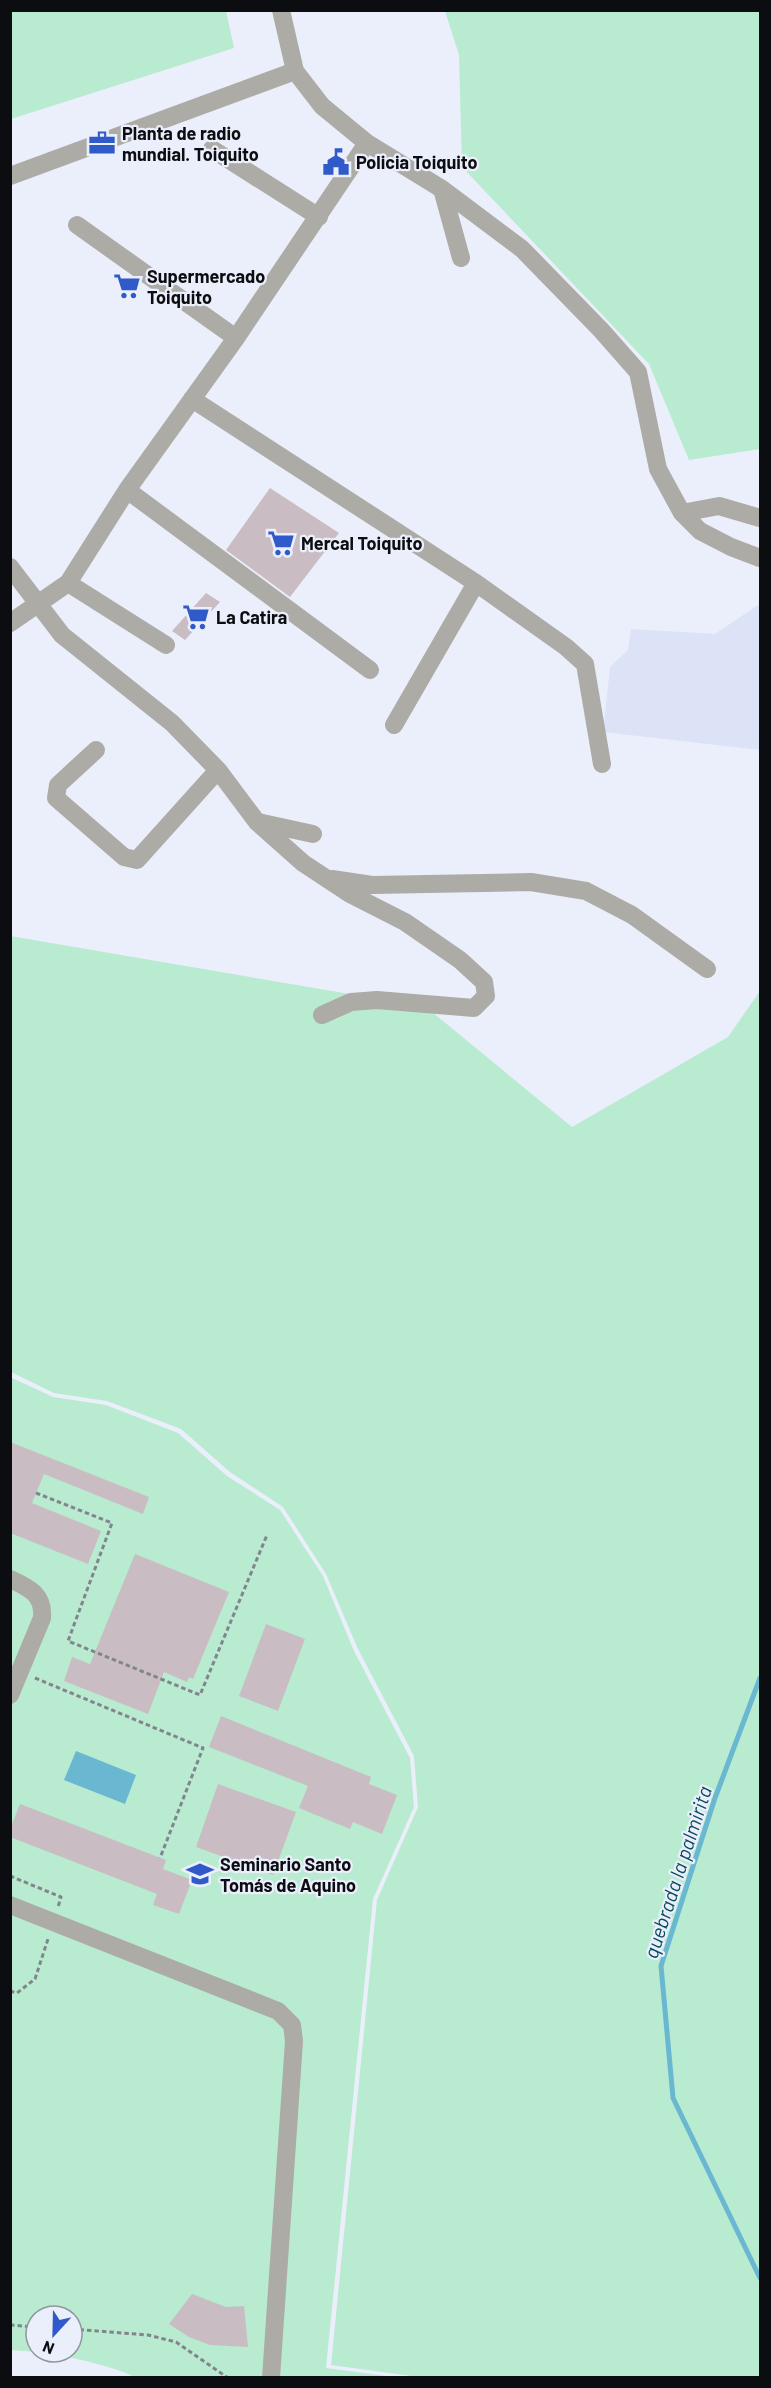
<svg xmlns="http://www.w3.org/2000/svg" width="771" height="2388" font-family="Barlow,sans-serif">
<style>
.built{fill:#dce3f6}
.green{fill:#b8ebd0}
.water{fill:#6ab7d1}
.lines{fill:none;stroke-linecap:round;stroke-linejoin:round}
.stream{stroke:#6ab7d1;stroke-width:5}
.building{fill:#c9bdc3}
.path{stroke:#82858d;stroke-width:3;stroke-dasharray:4.5 3;stroke-linecap:butt}
.minor{stroke:#adaba6;stroke-width:18}
.labels{text-anchor:middle;dominant-baseline:central;stroke-width:4.5;stroke-linejoin:round;paint-order:stroke}
.poi-label{font-size:18px;font-weight:bold;fill:#0c0d11;stroke:#ebeffb;text-anchor:start}
.water-label{font-size:20px;font-style:italic;fill:#064c5e;stroke:#ebeffb}
</style>
<rect width="100%" height="100%" fill="#ebeffb"/>
<path class="built" d="M758 605 760 606V750L603 732 610 667 628 650 631 629 715 634Z"/>
<path class="green" d="M11 10 226 11 234 48 11 119Z
M445 11H760V449L689 460 649 364 462 167 459 55Z
M10 936 426 1007 572 1127 728 1037 760 991V2377L426 2378 331 2365 377 1900 418 1807 414 1756 358 1649 326 1574 283 1507 230 1472 181 1429 107 1401 54 1393 11 1372Z
M10 1377 53 1397 106 1405 178 1433 227 1476 280 1510 323 1576 354 1651 410 1758 414 1807 373 1899 326 2368 394 2377H134C121 2368 56 2353 38 2352H72V2316H36V2352L11 2350Z"/>
<path class="water" d="M76 1751 136 1775 125 1804 64 1780Z"/>
<g class="lines">
<path class="stream" d="M760 1678 715 1798 661 1966 673 2098 760 2278"/>
</g>
<path class="building" d="M270 488 339 533 290 597 226 550Z
M206 593 220 602 185 640 172 631Z
M10 1442 149 1497 143 1514 44 1474 32 1503 101 1531 88 1564 10 1533Z
M135 1554 229 1592 193 1679 189 1677 187 1682 164 1672 148 1714 64 1681 72 1657 90 1664Z
M266 1624 305 1639 278 1711 239 1696Z
M221 1716 371 1777 369 1784 397 1795 382 1834 353 1822 350 1829 299 1808 308 1786 209 1747Z
M218 1784 296 1812 273 1875 196 1847Z
M20 1804 166 1860 163 1869 192 1880 179 1914 153 1905 157 1894 10 1837V1829Z
M192 2294 226 2307 244 2306 248 2347 210 2345 189 2337 169 2324Z"/>
<g class="lines">
<path class="path" d="M36 1493 112 1523 68 1641 200 1695 267 1535
M35 1678 203 1748 160 1858
M10 1876 61 1897 58 1907
M10 1991 17 1993 35 1979 48 1939
M10 2325 36 2327
M72 2329 148 2335 176 2342 228 2378"/>
<path class="minor" d="M295 71 322 106 367 143 442 189 522 249 601 330 638 372 658 469 682 513 700 531 731 547 760 558
M212 149 319 217
M10 176 295 71 281 10
M442 189 461 258
M77 225 236 338
M192 399 476 583 566 647 585 664 602 764
M127 490 370 670
M682 513 719 506 760 518
M10 567 62 635 172 723 218 770 257 822 303 863 350 894 405 922 460 960 484 982 486 996 474 1008 377 1000 351 1002 322 1015
M68 583 166 645
M10 623 68 583 127 490 236 338 367 143
M394 725 476 583
M96 750 58 785 56 798 124 857 137 860 218 770
M258 822 313 834
M332 879 372 885 531 882 586 891 632 915 707 969
M10 1579C30 1588 44 1595 42 1618L10 1695
M10 1905 278 2011 292 2025 294 2041 271 2378"/>
</g>
<defs>
<symbol id="office-bare" viewBox="-9 -9 18 18"><path d="M-6-3h4V-5.5h4V-3h4V5H-6ZM-1-4.5V-3h2v-1.5ZM-6 0V1H6V0Z" fill="#3059c9" stroke="#ebeffb" stroke-width="2.5" paint-order="stroke"/></symbol>
<symbol id="civic-bare" viewBox="-9 -9 18 18"><path d="M-.6-6.5H3V-4.5H.6V-3L4-1V1h2V6H-6V1h2V-1L-.6-3ZM-1.2 2.5V6h2.4V2.5Z" fill="#3059c9" stroke="#ebeffb" stroke-width="2.5" paint-order="stroke"/></symbol>
<symbol id="supermarket-bare" viewBox="-9 -9 18 18"><path d="M-6-5.5h2.5l.6 2H6L4.5 2H-2.5L-4.4-4H-6ZM-1.5 3.2a1.3 1.3 0 1 0 .1 0ZM3 3.2a1.3 1.3 0 1 0 .1 0Z" fill="#3059c9" stroke="#ebeffb" stroke-width="2.5" paint-order="stroke"/></symbol>
<symbol id="university-bare" viewBox="-9 -9 18 18"><path d="M0-5L7-2L0 1L-7-2ZM-4 1L0 2.5L4 1V4Q0 6-4 4Z" fill="#3059c9" stroke="#ebeffb" stroke-width="2.5" paint-order="stroke"/></symbol>
</defs>
<g fill-rule="evenodd">
<use href="#office-bare" x="83" y="124" width="38" height="38"/>
<use href="#civic-bare" x="317" y="143" width="38" height="38"/>
<use href="#supermarket-bare" x="108" y="267" width="38" height="38"/>
<use href="#supermarket-bare" x="262" y="524" width="38" height="38"/>
<use href="#supermarket-bare" x="177" y="598" width="38" height="38"/>
<use href="#university-bare" x="181" y="1855" width="38" height="38"/>
</g>
<g class="labels">
<g class="poi-label">
<text x="122" y="133">Planta de radio<tspan x="122" dy="21">mundial. Toiquito</tspan></text>
<text x="356" y="162">Policia Toiquito</text>
<text x="147" y="276">Supermercado<tspan x="147" dy="21">Toiquito</tspan></text>
<text x="301" y="543">Mercal Toiquito</text>
<text x="216" y="617">La Catira</text>
<text x="220" y="1864">Seminario Santo<tspan x="220" dy="21">Tomás de Aquino</tspan></text>
</g>
<g class="water-label">
<text transform="translate(677 1872) rotate(-72)">quebrada la palmirita</text>
</g>
</g>
<rect width="771" height="2388" fill="none" stroke="#0c0d11" stroke-width="24"/>
<g transform="translate(54 2334) rotate(202)"><circle r="28" fill="#ebeffb" stroke="#92959d" stroke-width="1.5"/>
<path d="M0-4.5L10 22L0 15L-10 22Z" fill="#3059c9"/>
<text y="-9" font-size="16" font-weight="bold" text-anchor="middle" fill="#0c0d11">N</text>
</g>
</svg>
